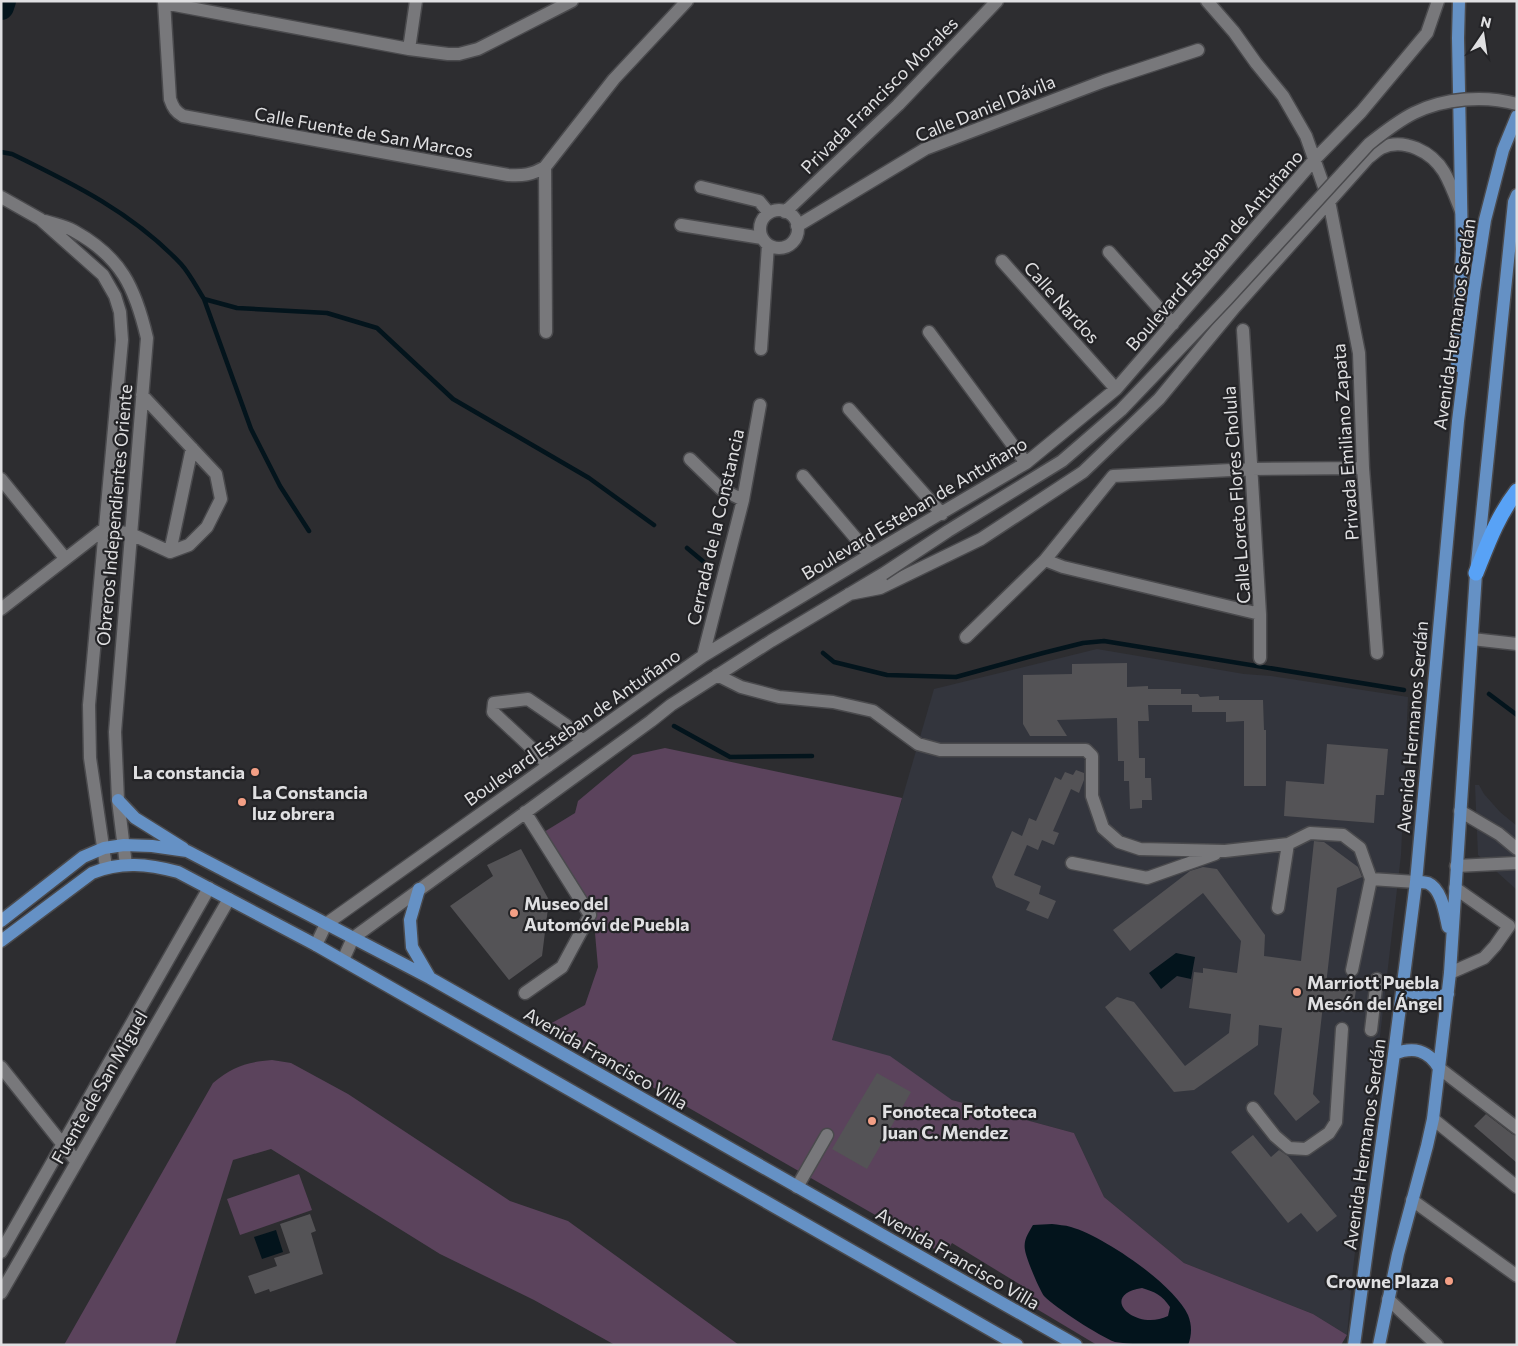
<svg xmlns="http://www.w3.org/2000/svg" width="1518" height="1346" font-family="Commissioner,sans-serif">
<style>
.built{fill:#33353d}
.green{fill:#5b435c}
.water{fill:#03141c;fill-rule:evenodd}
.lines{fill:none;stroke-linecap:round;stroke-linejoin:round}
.stream{stroke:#03141c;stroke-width:4.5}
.river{stroke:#03141c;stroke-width:26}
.building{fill:#545356}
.minor-casing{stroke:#4a4a4d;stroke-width:15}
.major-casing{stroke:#4a4a4d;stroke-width:15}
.highway-casing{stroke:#4a4a4d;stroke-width:18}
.minor{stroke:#78787b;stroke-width:12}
.major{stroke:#6591c5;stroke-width:12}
.highway{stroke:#58a2f6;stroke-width:15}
.minor-bridge-casing{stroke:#4a4a4d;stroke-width:15;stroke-linecap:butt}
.minor-bridge{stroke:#78787b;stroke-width:12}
.poi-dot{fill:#f39f85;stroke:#232326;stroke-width:2}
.labels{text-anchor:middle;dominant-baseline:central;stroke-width:4.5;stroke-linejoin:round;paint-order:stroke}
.street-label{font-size:18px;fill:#e0e0e2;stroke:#232326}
.poi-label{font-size:18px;font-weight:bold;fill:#e0e0e2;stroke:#232326;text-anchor:start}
</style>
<rect width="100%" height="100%" fill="#2d2d30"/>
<path class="built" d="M1097 649 1244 674 1271 676 1408 697 1401 855 1353 1269 1347 1335 1313 1314 1184 1263 1104 1197 1074 1133 952 1100 832 1040 934 689Z
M1475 785H1479L1484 794 1500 812 1517 826V890L1478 855Z"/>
<path class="green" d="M665 748 902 798 832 1040 890 1056 952 1100 1074 1133 1104 1197 1184 1263 1313 1314 1347 1335 1341 1345H1097L1020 1299 1024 1287 952 1243 945 1255 546 1026 585 1005 598 967 594 922 544 832 575 813 578 801 633 755Z
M272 1060 291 1063 348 1094 510 1201 568 1221 739 1345H615L534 1300 440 1254 271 1149 233 1160 175 1345H64L213 1083C232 1067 246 1062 272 1060Z
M299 1174 312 1210 240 1235 227 1199Z"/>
<path class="water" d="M1176 953 1195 957 1191 979 1177 976 1161 989 1149 973Z
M1052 1224C1058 1225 1065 1225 1071 1227 1103 1236 1174 1284 1188 1315 1192 1325 1192 1335 1188 1345 1165 1345 1138 1346 1115 1342 1099 1336 1056 1308 1044 1296 1039 1289 1026 1258 1025 1250 1023 1240 1029 1232 1033 1225ZM1142 1288C1155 1292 1162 1295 1170 1307L1168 1316C1135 1332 1097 1295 1142 1288Z
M276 1230 283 1252 262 1259 254 1237Z"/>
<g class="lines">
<path class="stream" d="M1 152 12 154C74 184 133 213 181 264 190 274 197 288 204 299L237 308 327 313 377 328 453 399 589 478 654 525
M204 299 251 429 280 486 309 531
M687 548 711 568
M823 653 834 662 887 675 956 677 1043 653 1083 643 1104 641 1404 690
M1489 694 1517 715
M674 726 730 757 812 756"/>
<path class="river" d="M1 7 3 1"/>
</g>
<path class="building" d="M1127 663V687L1148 686V689H1181V694H1198L1200 697 1219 696V700H1263L1264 730H1266V786H1244V721L1226 722V712H1192V705H1148L1149 721H1138L1139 758H1145V778H1151L1152 800H1142V808L1130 809 1129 781H1124V761H1118L1117 718 1057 720 1067 736H1030L1023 724V675L1072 674V664Z
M1327 744 1388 749 1384 795H1376L1374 823 1284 816 1286 781 1324 784Z
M1076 770 1084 773V780L1079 793 1071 789 1053 831 1059 833 1054 845 1042 840 1038 850 1027 845 1014 875 1041 886 1039 894 1056 901 1048 919 1026 910 1030 902 996 887 992 877 1012 831 1022 836 1029 818 1036 821 1055 777 1061 780 1065 772 1073 775Z
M1314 841 1324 842 1358 867 1362 877 1337 888 1326 985 1356 990 1353 1010 1323 1005 1313 1094 1320 1102 1296 1121 1274 1094 1282 1028 1259 1025 1258 1045 1194 1090 1174 1092 1105 1007 1117 997 1134 1002 1185 1066 1229 1033 1231 1014 1189 1008 1194 972 1203 973V968L1237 973 1241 941 1203 893 1130 951 1113 930 1190 871 1203 867 1217 869 1265 935 1264 956 1301 961Z
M521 849 549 900 542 956 509 980 450 906 493 876 487 865Z
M877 1073 911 1092 867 1169 832 1149Z
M1486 1114 1512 1134 1517 1136V1163L1474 1126Z
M1253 1135 1271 1157 1279 1150 1288 1156 1337 1216 1317 1232 1301 1213 1288 1223 1231 1152Z
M310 1214 316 1231 311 1233 323 1274 270 1292 269 1289 255 1294 248 1276 277 1266 274 1258 290 1253 280 1224Z"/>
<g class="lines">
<defs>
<path id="minor" d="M164 1 170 99C173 108 176 112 183 116L508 175C522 176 532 175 545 167
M1207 1 1234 32 1256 63 1283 96 1306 136 1329 201 1359 353 1363 468 1377 653
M164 3 409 49 448 54H459L478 49 572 1
M409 49 416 1
M701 187 759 201 769 213
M1 197 40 219 103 275 115 296 120 312 122 340 89 705 90 758 106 867
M760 229a19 19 0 1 1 38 0a19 19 0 1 1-38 0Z
M785 212 898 105 997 1
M45 221C54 224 65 226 74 231 121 257 135 287 147 338L115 732 118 800 126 865
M681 225 762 238
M797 226 925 149 1104 81 1198 50
M1109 252 1173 324
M1002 261 1116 389
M1243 330 1260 614V658
M546 332 545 167 614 79 687 1
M929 332 1026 463
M761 349 768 245
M849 409 942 514
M690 459 721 489 743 500
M803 476 870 555
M1 479 65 558
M170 552 192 448
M849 594 880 588 981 539 1083 472 1159 399 1235 307 1368 158C1372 155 1376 151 1381 148 1404 137 1432 152 1444 172 1451 184 1456 198 1461 211
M1 609 104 529 131 534 170 552 189 545 207 527 221 499 216 474 142 395
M1260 614 1063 567 1045 560 1113 476 1251 469 1363 468
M966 637 1045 560
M1472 639 1517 644
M703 656 743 500 760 405
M717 675 741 687 779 697 833 702 873 711 918 744 940 750H1086L1092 756V796L1103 828 1119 842 1140 849 1225 851 1288 844
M548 766 540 756 493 712 494 703 528 699 566 725 582 741
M1460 811 1499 834 1517 849
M525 812 590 915 562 967 525 993
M1072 863 1147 878 1215 854
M1456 866 1517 863
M1371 879 1416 882
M1278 908 1288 844 1310 833 1343 835 1360 848 1371 879 1352 970
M316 945 326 924 653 691 703 656 870 555 1026 463 1116 389 1315 159 1361 112 1427 33 1438 1
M343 960 353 938 651 721 671 705 771 641 883 574
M1450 973 1484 958 1495 946 1509 926 1455 888
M1371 1030 1377 979
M1 1067 76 1161
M1439 1068 1517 1128
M1253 1108 1275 1136 1289 1148 1306 1149 1329 1133 1336 1122 1342 1029
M1433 1119 1517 1187
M797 1187 827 1135
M1412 1200 1517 1276
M1 1252 209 888
M1 1293 229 899
M1388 1299 1437 1345"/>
<path id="major" d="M1457 366 1462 249 1458 38 1459 1
M118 800 135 818 183 848
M1416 882C1420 882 1424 882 1428 883 1442 889 1445 914 1448 927
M419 889 410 920 412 947 430 978
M1 921 83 857 104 848 124 845 152 846 187 851 430 978 1076 1345
M1 941 92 873C121 861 148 864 178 872L316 945 1017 1345
M1403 986C1418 998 1430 1000 1448 994
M1394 1054C1414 1046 1428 1050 1439 1068
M1354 1345 1394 1054 1416 882 1458 421 1474 291 1485 220 1503 150 1517 116
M1379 1345 1398 1254 1427 1146 1433 1119 1439 1068 1450 973 1476 573 1514 202 1517 195"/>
<path id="highway" d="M1476 573C1488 543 1497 517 1517 491"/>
</defs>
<use href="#minor" class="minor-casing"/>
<use href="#major" class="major-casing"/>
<use href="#highway" class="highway-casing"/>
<use href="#minor" class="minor"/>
<use href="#major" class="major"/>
<use href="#highway" class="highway"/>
<defs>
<path id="minor-bridge" d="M883 574 948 531 1062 461 1121 410 1227 299 1369 144C1384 132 1398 121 1414 113 1444 98 1485 95 1517 104"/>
</defs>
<use href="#minor-bridge" class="minor-bridge-casing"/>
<use href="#minor-bridge" class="minor-bridge"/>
</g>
<g class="poi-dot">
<circle cx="255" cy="772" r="5"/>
<circle cx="242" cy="802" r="5"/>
<circle cx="514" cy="913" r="5"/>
<circle cx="1297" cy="992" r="5"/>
<circle cx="872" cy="1121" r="5"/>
<circle cx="1449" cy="1281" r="5"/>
</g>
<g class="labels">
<g class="street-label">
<text transform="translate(879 95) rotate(-45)">Privada Francisco Morales</text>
<text transform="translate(985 108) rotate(-22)">Calle Daniel Dávila</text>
<text transform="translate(364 132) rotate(10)">Calle Fuente de San Marcos</text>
<text transform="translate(1214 250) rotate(-49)">Boulevard Esteban de Antuñano</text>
<text transform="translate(1062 302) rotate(48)">Calle Nardos</text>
<text transform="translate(1454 324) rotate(-82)">Avenida Hermanos Serdán</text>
<text transform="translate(1345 442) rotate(-94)">Privada Emiliano Zapata</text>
<text transform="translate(1236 495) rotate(-94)">Calle Loreto Flores Cholula</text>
<text transform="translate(914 508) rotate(-31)">Boulevard Esteban de Antuñano</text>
<text transform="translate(114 515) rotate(-85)">Obreros Independientes Oriente</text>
<text transform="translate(715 527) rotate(-77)">Cerrada de la Constancia</text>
<text transform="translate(572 727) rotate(-35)">Boulevard Esteban de Antuñano</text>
<text transform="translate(1412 727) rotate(-85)">Avenida Hermanos Serdán</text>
<text transform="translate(606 1058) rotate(30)">Avenida Francisco Villa</text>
<text transform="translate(99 1087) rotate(-60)">Fuente de San Miguel</text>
<text transform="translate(1364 1144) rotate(-82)">Avenida Hermanos Serdán</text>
<text transform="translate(958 1258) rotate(30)">Avenida Francisco Villa</text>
</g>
<g class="poi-label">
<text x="245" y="772" text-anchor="end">La constancia</text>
<text x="252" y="792">La Constancia<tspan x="252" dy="21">luz obrera</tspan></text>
<text x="524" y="903">Museo del<tspan x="524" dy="21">Automóvi de Puebla</tspan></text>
<text x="1307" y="982">Marriott Puebla<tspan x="1307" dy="21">Mesón del Ángel</tspan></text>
<text x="882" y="1111">Fonoteca Fototeca<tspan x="882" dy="21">Juan C. Mendez</tspan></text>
<text x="1439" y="1281" text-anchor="end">Crowne Plaza</text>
</g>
</g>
<rect width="1518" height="1346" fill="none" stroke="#e0e0e2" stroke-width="5"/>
<g transform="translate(1483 35) rotate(13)" stroke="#232326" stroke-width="4" paint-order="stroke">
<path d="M0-4L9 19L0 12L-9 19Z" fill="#e0e0e2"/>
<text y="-8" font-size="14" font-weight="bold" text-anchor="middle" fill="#e0e0e2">N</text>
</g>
</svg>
